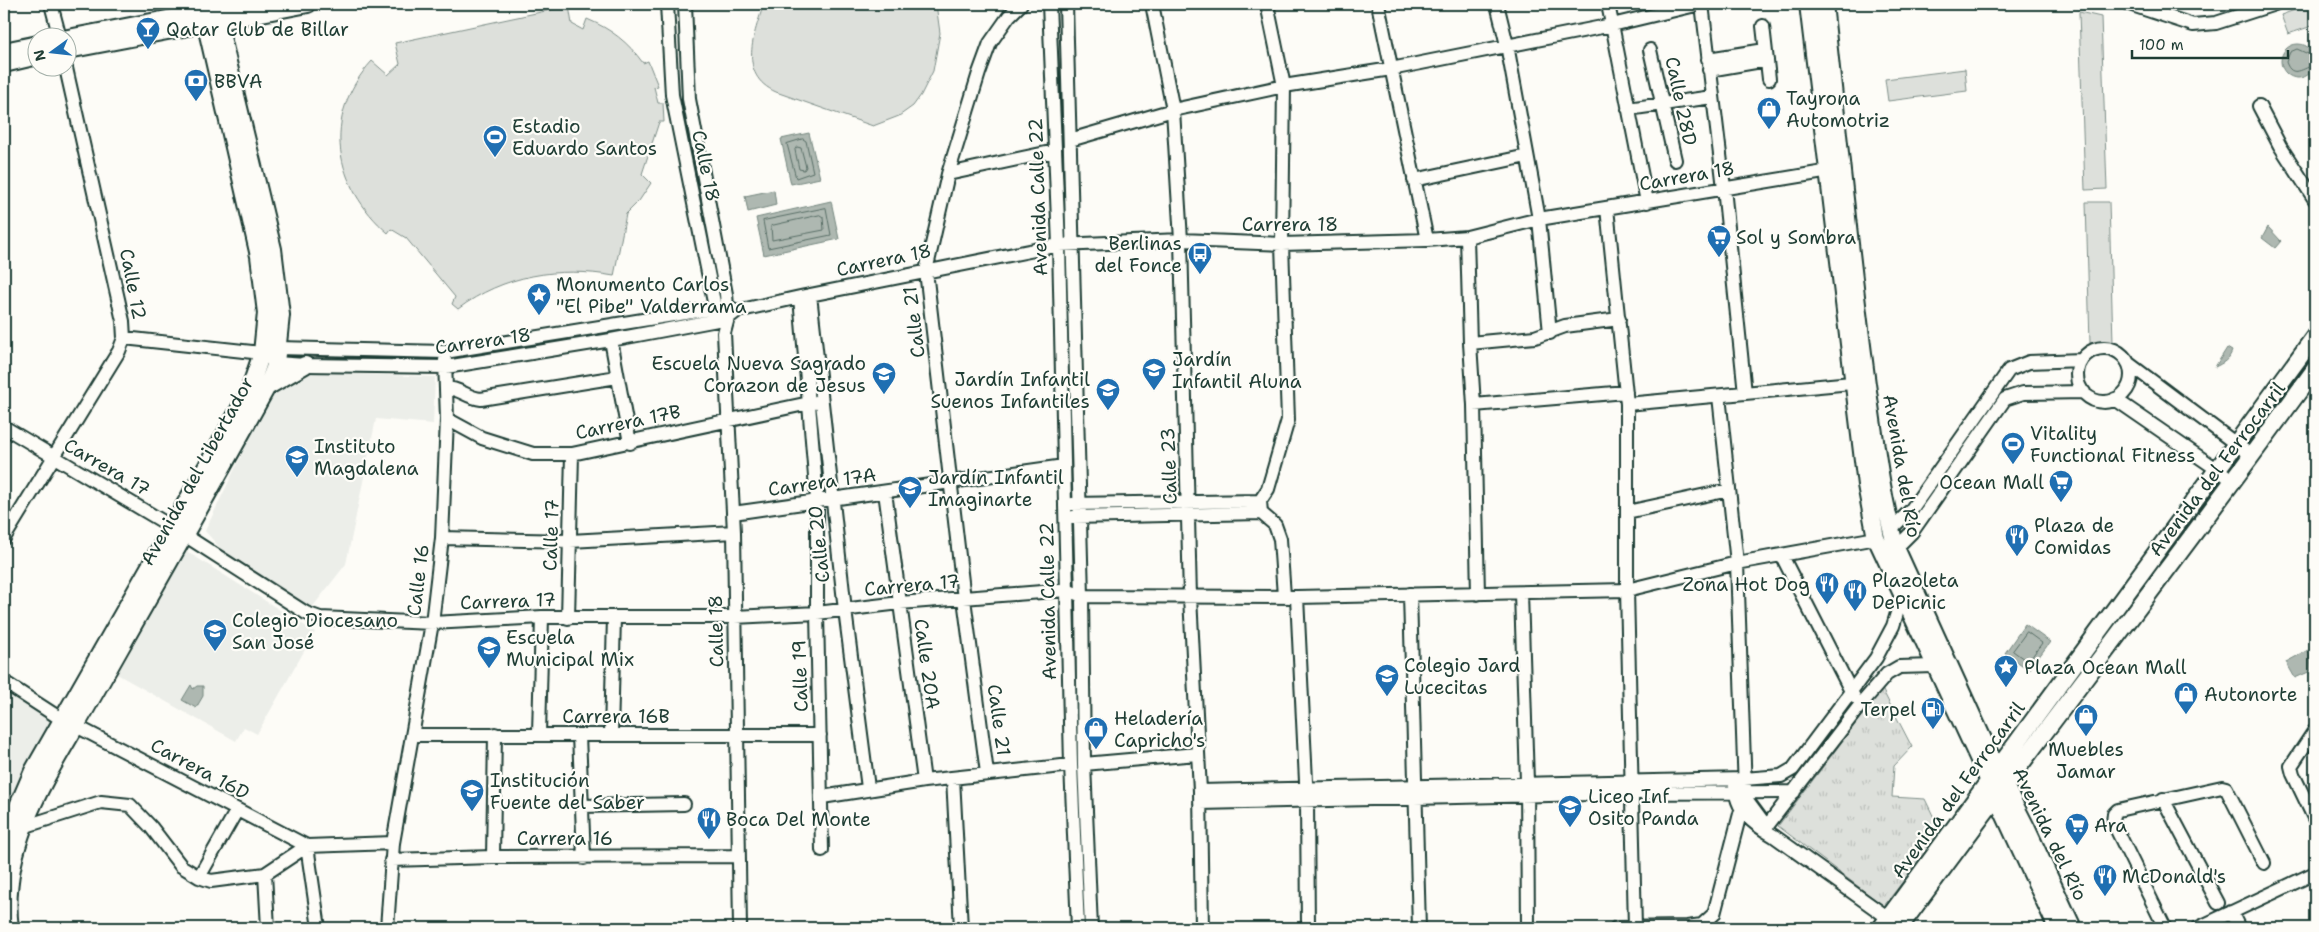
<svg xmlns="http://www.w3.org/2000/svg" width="2319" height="932" font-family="'Shantell Sans',sans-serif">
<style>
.built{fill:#eceee9}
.grass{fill:url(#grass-tufts);stroke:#7e8e88}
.green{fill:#dde0db;stroke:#7e8e88}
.water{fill:#aeb8b1;stroke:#75877f}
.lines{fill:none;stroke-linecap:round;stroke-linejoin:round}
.shore{stroke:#586e66;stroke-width:1}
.minor-casing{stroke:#1f3d34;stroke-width:16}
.major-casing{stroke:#1f3d34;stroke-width:20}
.minor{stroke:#fdfcf7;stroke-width:12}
.major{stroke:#fdfcf7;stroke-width:16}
.labels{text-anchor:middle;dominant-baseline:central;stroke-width:4.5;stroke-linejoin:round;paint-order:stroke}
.poi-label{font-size:19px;fill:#1f3d34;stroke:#fdfcf7;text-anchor:start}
.street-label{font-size:19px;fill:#1f3d34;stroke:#fdfcf7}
</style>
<defs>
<pattern id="grass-tufts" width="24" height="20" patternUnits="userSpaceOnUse" patternTransform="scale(1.25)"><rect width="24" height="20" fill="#dde0db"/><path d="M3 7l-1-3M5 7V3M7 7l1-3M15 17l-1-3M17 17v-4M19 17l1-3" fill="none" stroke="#bdc1bd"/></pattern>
</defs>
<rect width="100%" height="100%" fill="#fdfcf7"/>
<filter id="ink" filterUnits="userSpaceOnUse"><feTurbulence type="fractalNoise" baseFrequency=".02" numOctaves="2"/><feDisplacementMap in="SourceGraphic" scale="10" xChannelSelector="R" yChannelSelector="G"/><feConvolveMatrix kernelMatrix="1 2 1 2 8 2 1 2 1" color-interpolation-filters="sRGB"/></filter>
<g filter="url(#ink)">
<path class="built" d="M282 371 435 377 433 424 376 419 346 564 311 609 233 563 205 531Z
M186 551 315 632 257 734 244 727 236 741 115 673Z
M4 687 53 720 17 792 4 825Z"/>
<path class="grass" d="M1882 689 1912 747 1894 766 1892 797 1925 799 1941 832 1884 906 1778 826Z"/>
<path class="green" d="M764 4H936L940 33 933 71 921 95 913 106 899 116 873 126 776 92C737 75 754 33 764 4Z
M2311 4H2313L2315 25 2288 34 2281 15Z
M569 6 572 24 583 30 587 19C611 29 628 42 643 63L648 61 658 86 654 87 658 103H663L664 122H659L642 174 651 183 639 201 626 214 614 276C559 266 503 275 458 309L452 304 455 297 406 238 391 229 388 233C334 186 321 117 372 61L388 75 400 64 395 43Z
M2079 12 2101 17 2107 189 2085 190Z
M1965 69 1967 91 1888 101 1885 79Z
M2086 202H2109L2113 343H2090Z"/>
<path class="water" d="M2281 61a17 17 0 1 1 34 0a17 17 0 1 1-34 0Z
M809 133 820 178 791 184 781 139Z
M774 190 776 205 748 212 745 196Z
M831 201 839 239 764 255 756 218Z
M2268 227 2281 241 2275 248 2262 238Z
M2227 348 2232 351C2229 360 2223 363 2215 367Z
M2025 624 2050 642 2029 670 2005 653Z
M2308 650 2313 670 2295 678 2286 662Z
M191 685 193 689 197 686H203V696L196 708 182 700Z"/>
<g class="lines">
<path class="shore" d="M2315 57 2297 49 2290 52 2286 62C2292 80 2304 67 2315 65
M803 139 806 141 813 172 796 178 787 144Z
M797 147 801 148 806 167 804 170 799 169 795 150Z
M826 208 831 235 768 248 763 221Z
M820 215 823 217 824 230 772 240 771 226Z
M2027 632 2042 643 2028 662 2013 651Z"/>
<defs>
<path id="minor" d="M51 4 60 38
M667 4 672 95 717 317
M685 4 689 99 726 294 728 318 724 333 734 532 740 928
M1049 4 1059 245 1071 765 1078 928
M1066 4 1082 596 1084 764 1091 928
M1152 4 1173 110 1181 240 1190 597 1200 791 1202 928
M1267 4 1284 86 1282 244 1288 420 1268 489 1260 501 1261 513 1275 525 1280 539 1284 596
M1378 4 1427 240
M1497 4 1507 45 1539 219 1550 333
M1608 4 1647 202
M1702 4 1724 188 1745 393
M2129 4 2193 25 2216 23 2275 4
M1763 26 1769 79
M1650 50 1675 160
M1708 59 1765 50
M1709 70 1767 60
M2259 106 2280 146 2315 200
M1628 109 1712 97
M1070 140 1173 110 1284 86 1391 69 1612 25 1700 4
M948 174 1055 151
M1414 180 1527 156
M1607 208 1627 404V590L1635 927
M1467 237 1470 343 1474 405 1478 594
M810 295 845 610 868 788
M800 297 817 500V613L822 850
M124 338 262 353 278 348 445 352 704 310 726 307 733 309
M611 340 630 443
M1470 343 1535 337 1565 326 1619 319
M2077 375a27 27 0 1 1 54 0a27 27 0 1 1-54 0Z
M270 359 276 363 305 365 446 367 611 340 728 318 737 311 800 297 1059 245 1181 240 1282 244 1427 240 1467 237 1539 219 1836 170
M2128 363 2252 456
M446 388C460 388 467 398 481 399L617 377
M1719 396 1737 563 1745 791 1747 800 1767 827
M2115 399 2234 481
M1627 404 1862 382
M1474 405 1626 392
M447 419 482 438 533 454H572L814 402
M4 427 172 527 306 613 320 618 432 623 542 617H734L817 613 900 603 1067 590 1082 596 1297 597 1627 590 1737 563 1876 538
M885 492 924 781
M1072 504 1260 501
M1627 512 1729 490
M733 513 1064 466
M1073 517 1261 513
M1891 529 1911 510 2009 370 2029 362 2081 360
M4 538 119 351 124 338 123 321 66 68
M442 538 570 541 734 532
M1896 548 1912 532 2005 399 2023 393 2084 392
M1782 556 1854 697
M1521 593 1527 782 1528 928
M1410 594 1419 928
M1297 597 1307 802 1308 928
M568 618 572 454
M4 682 61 719
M76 726 307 846 319 928
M2315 730 2291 766 2293 774 2315 820
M539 734 542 617
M611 734 614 617
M413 735H820
M579 735 584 858
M1084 764 1197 754
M987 773 964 599 926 271 948 174 979 73 990 43 1009 16 1021 4
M953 778 961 928
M1735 784C1735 811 1753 824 1774 836L1894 922
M1200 791 1744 779 1781 776 1793 769 1876 658 1893 626 1902 597
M822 797 924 781 1071 765
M2163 799 2218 903
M1200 803 1633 793 1794 792
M582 806 684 804
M23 827 101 802 130 805 151 827 181 866 199 877 211 881 265 874 307 846 393 843
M1764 830 1861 704 1887 674 1899 667 1934 666
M493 857 495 734
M391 860 493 857 739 856
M265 874 268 928
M199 877 237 810
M2231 912 2239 928
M387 928 393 843 432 623 442 538 447 419 445 360
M1616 928 1687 927 1702 925 1714 914 1741 810
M2165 928 2113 822 2114 814 2118 810 2222 787 2226 788 2264 863
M2198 928 2315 873"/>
<path id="major" d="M1808 4 1866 485 1876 538 2057 928
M1824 4C1838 130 1850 258 1867 384 1875 439 1881 494 1896 548L1997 770 2027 829 2073 928
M68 38 245 4
M68 50 308 4
M4 51 38 44
M4 64 38 56
M267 387 305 365
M4 846 11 822 33 771 248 394 262 353 266 313 259 256 201 4
M10 928C0 852 40 787 77 724 98 688 118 652 139 615 182 540 225 463 267 387L276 363 281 315 273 249 214 4
M1881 928 2315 336
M1899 928C2036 741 2179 557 2315 369"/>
</defs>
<use href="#minor" class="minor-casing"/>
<use href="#major" class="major-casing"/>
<use href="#minor" class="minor"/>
<use href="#major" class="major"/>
</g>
</g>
<defs>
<symbol id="bar-pin" viewBox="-11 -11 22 30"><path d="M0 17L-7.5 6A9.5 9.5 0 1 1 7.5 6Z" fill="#1f6fb2" stroke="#fdfcf7"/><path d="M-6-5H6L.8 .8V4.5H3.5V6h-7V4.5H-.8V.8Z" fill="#fff"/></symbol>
<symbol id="bank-pin" viewBox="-11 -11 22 30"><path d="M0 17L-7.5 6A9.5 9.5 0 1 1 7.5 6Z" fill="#1f6fb2" stroke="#fdfcf7"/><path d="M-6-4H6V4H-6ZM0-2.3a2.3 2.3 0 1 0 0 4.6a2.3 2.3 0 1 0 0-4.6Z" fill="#fff"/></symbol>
<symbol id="shop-pin" viewBox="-11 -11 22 30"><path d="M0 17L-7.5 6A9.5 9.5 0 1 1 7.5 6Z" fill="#1f6fb2" stroke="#fdfcf7"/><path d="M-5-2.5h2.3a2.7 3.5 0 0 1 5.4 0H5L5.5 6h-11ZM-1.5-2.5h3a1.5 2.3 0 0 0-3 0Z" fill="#fff"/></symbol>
<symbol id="stadium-pin" viewBox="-11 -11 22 30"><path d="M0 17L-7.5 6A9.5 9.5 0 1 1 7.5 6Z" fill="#1f6fb2" stroke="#fdfcf7"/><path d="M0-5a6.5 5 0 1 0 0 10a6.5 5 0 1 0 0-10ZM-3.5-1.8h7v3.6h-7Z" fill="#fff"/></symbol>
<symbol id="supermarket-pin" viewBox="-11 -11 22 30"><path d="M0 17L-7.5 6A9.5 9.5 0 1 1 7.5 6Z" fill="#1f6fb2" stroke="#fdfcf7"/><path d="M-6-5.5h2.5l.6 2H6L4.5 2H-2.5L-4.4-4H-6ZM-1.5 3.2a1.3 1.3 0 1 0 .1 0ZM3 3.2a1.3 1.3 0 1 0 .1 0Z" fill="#fff"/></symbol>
<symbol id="bus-pin" viewBox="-11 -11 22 30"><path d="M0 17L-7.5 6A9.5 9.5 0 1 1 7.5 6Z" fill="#1f6fb2" stroke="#fdfcf7"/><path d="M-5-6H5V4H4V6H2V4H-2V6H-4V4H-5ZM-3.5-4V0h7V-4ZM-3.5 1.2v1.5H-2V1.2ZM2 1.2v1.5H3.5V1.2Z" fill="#fff"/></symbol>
<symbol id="sight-pin" viewBox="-11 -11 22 30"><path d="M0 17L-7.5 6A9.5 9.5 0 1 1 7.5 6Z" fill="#1f6fb2" stroke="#fdfcf7"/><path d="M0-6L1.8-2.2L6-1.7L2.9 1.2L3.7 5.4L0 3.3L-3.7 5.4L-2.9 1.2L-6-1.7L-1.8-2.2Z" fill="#fff"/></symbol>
<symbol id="school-pin" viewBox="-11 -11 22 30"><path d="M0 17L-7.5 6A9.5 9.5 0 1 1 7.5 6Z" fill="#1f6fb2" stroke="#fdfcf7"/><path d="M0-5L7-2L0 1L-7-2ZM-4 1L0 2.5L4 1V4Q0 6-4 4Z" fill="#fff"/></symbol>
<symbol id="restaurant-pin" viewBox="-11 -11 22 30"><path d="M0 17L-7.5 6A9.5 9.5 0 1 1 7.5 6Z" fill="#1f6fb2" stroke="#fdfcf7"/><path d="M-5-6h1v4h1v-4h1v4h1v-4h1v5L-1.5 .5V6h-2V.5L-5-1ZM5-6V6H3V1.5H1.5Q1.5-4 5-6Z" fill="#fff"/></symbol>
<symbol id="fuel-pin" viewBox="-11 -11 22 30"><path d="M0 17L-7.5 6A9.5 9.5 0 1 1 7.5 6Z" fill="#1f6fb2" stroke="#fdfcf7"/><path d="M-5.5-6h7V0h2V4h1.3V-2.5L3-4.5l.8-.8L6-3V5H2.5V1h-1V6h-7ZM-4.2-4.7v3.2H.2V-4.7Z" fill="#fff"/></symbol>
</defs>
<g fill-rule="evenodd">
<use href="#bar-pin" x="134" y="15" width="28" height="38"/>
<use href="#bank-pin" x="182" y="67" width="28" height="38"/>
<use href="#shop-pin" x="1755" y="95" width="28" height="38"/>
<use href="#stadium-pin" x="481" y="123" width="28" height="38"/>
<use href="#supermarket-pin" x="1705" y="223" width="28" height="38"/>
<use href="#bus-pin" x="1186" y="240" width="28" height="38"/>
<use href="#sight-pin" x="525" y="281" width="28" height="38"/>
<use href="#school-pin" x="1140" y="356" width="28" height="38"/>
<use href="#school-pin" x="870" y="360" width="28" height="38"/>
<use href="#school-pin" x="1094" y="376" width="28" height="38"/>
<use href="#stadium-pin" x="1999" y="430" width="28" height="38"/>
<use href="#school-pin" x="283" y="443" width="28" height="38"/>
<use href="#supermarket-pin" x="2047" y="468" width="28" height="38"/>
<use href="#school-pin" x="896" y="474" width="28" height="38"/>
<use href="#restaurant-pin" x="2003" y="522" width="28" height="38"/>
<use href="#restaurant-pin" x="1813" y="570" width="28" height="38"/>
<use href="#restaurant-pin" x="1841" y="577" width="28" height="38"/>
<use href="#school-pin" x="201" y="617" width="28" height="38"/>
<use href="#school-pin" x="475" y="634" width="28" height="38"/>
<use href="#sight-pin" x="1992" y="653" width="28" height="38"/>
<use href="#school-pin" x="1373" y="662" width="28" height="38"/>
<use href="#shop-pin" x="2172" y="680" width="28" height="38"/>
<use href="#fuel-pin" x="1919" y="695" width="28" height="38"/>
<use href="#shop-pin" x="2072" y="702" width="28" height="38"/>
<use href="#shop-pin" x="1082" y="715" width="28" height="38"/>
<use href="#school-pin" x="458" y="777" width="28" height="38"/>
<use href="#school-pin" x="1556" y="793" width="28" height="38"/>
<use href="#restaurant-pin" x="695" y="805" width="28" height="38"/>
<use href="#supermarket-pin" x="2063" y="811" width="28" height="38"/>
<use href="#restaurant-pin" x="2091" y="862" width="28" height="38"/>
</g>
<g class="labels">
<g class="poi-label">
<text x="166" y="29">Qatar Club de Billar</text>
<text x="214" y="81">BBVA</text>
<text x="1786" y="98">Tayrona<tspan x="1786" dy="22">Automotriz</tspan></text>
<text x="512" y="126">Estadio<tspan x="512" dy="22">Eduardo Santos</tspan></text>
<text x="1736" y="237">Sol y Sombra</text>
<text x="1182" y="243" text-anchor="end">Berlinas<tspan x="1182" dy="22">del Fonce</tspan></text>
<text x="556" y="284">Monumento Carlos<tspan x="556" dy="22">"El Pibe" Valderrama</tspan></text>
<text x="1172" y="359">Jardín<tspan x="1172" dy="22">Infantil Aluna</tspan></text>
<text x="866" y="363" text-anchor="end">Escuela Nueva Sagrado<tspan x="866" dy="22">Corazon de Jesus</tspan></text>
<text x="1090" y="379" text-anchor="end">Jardín Infantil<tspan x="1090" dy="22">Suenos Infantiles</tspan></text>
<text x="2030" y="433">Vitality<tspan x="2030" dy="22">Functional Fitness</tspan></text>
<text x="314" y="446">Instituto<tspan x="314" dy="22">Magdalena</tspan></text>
<text x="928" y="477">Jardín Infantil<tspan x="928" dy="22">Imaginarte</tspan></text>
<text x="2044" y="482" text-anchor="end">Ocean Mall</text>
<text x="2034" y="525">Plaza de<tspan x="2034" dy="22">Comidas</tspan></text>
<text x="1872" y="580">Plazoleta<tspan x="1872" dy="22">DePicnic</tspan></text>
<text x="1810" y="584" text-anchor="end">Zona Hot Dog</text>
<text x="232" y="620">Colegio Diocesano<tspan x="232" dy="22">San José</tspan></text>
<text x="506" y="637">Escuela<tspan x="506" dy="22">Municipal Mix</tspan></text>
<text x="1404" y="665">Colegio Jard<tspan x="1404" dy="22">Lucecitas</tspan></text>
<text x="2024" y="667">Plaza Ocean Mall</text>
<text x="2204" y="694">Autonorte</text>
<text x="1916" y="709" text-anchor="end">Terpel</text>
<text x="1114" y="718">Heladería<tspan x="1114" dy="22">Capricho's</tspan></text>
<text x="2086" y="749" text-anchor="middle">Muebles<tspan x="2086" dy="22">Jamar</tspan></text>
<text x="490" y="780">Institución<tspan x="490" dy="22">Fuente del Saber</tspan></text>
<text x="1588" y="796">Liceo Inf<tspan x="1588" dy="22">Osito Panda</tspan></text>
<text x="726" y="819">Boca Del Monte</text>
<text x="2094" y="825">Ara</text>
<text x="2122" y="876">McDonald's</text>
</g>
<g class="street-label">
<text transform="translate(1681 101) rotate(78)">Calle 28D</text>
<text transform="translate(706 166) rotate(78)">Calle 18</text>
<text transform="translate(1687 176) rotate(-10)">Carrera 18</text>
<text transform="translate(1038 197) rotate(-92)">Avenida Calle 22</text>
<text x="1290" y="224">Carrera 18</text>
<text transform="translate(884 260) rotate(-12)">Carrera 18</text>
<text transform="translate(133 284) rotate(79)">Calle 12</text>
<text transform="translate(914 322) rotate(-97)">Calle 21</text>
<text transform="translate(483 341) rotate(-8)">Carrera 18</text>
<text transform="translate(628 422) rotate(-12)">Carrera 17B</text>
<text transform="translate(1169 466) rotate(-92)">Calle 23</text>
<text transform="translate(1902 466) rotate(80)">Avenida del Río</text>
<text transform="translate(107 467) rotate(30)">Carrera 17</text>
<text transform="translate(2217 469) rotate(-53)">Avenida del Ferrocarril</text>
<text transform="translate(197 471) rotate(-61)">Avenida del Libertador</text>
<text transform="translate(822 482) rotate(-8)">Carrera 17A</text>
<text transform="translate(551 535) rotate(-88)">Calle 17</text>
<text transform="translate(819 544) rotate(-96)">Calle 20</text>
<text transform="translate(418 580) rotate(-83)">Calle 16</text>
<text transform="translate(912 585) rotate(-5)">Carrera 17</text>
<text transform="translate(508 601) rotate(-2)">Carrera 17</text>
<text transform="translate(1048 601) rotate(-91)">Avenida Calle 22</text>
<text transform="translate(716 631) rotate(-91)">Calle 18</text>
<text transform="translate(927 664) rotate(82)">Calle 20A</text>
<text transform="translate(800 676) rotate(-92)">Calle 19</text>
<text x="616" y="716">Carrera 16B</text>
<text transform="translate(999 720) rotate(82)">Calle 21</text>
<text transform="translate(200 769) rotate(28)">Carrera 16D</text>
<text transform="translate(1958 790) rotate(-54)">Avenida del Ferrocarril</text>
<text transform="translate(2050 834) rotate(64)">Avenida del Río</text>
<text x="565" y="838">Carrera 16</text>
</g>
</g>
<rect width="2319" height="932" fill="none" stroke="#fdfcf7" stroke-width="20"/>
<rect x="10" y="10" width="2299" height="912" fill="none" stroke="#1f3d34" stroke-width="2" filter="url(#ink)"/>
<g transform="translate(52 52) rotate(255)"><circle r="24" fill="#fdfcf7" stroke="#a4b0a9"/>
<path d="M0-4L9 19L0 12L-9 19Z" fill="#1f6fb2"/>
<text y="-8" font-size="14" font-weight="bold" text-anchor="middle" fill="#1f3d34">N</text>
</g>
<path d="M2132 50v8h156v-8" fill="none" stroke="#1f3d34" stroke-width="2.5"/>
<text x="2139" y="50" font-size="15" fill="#1f3d34" stroke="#fdfcf7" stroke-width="4" paint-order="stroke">100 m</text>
</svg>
